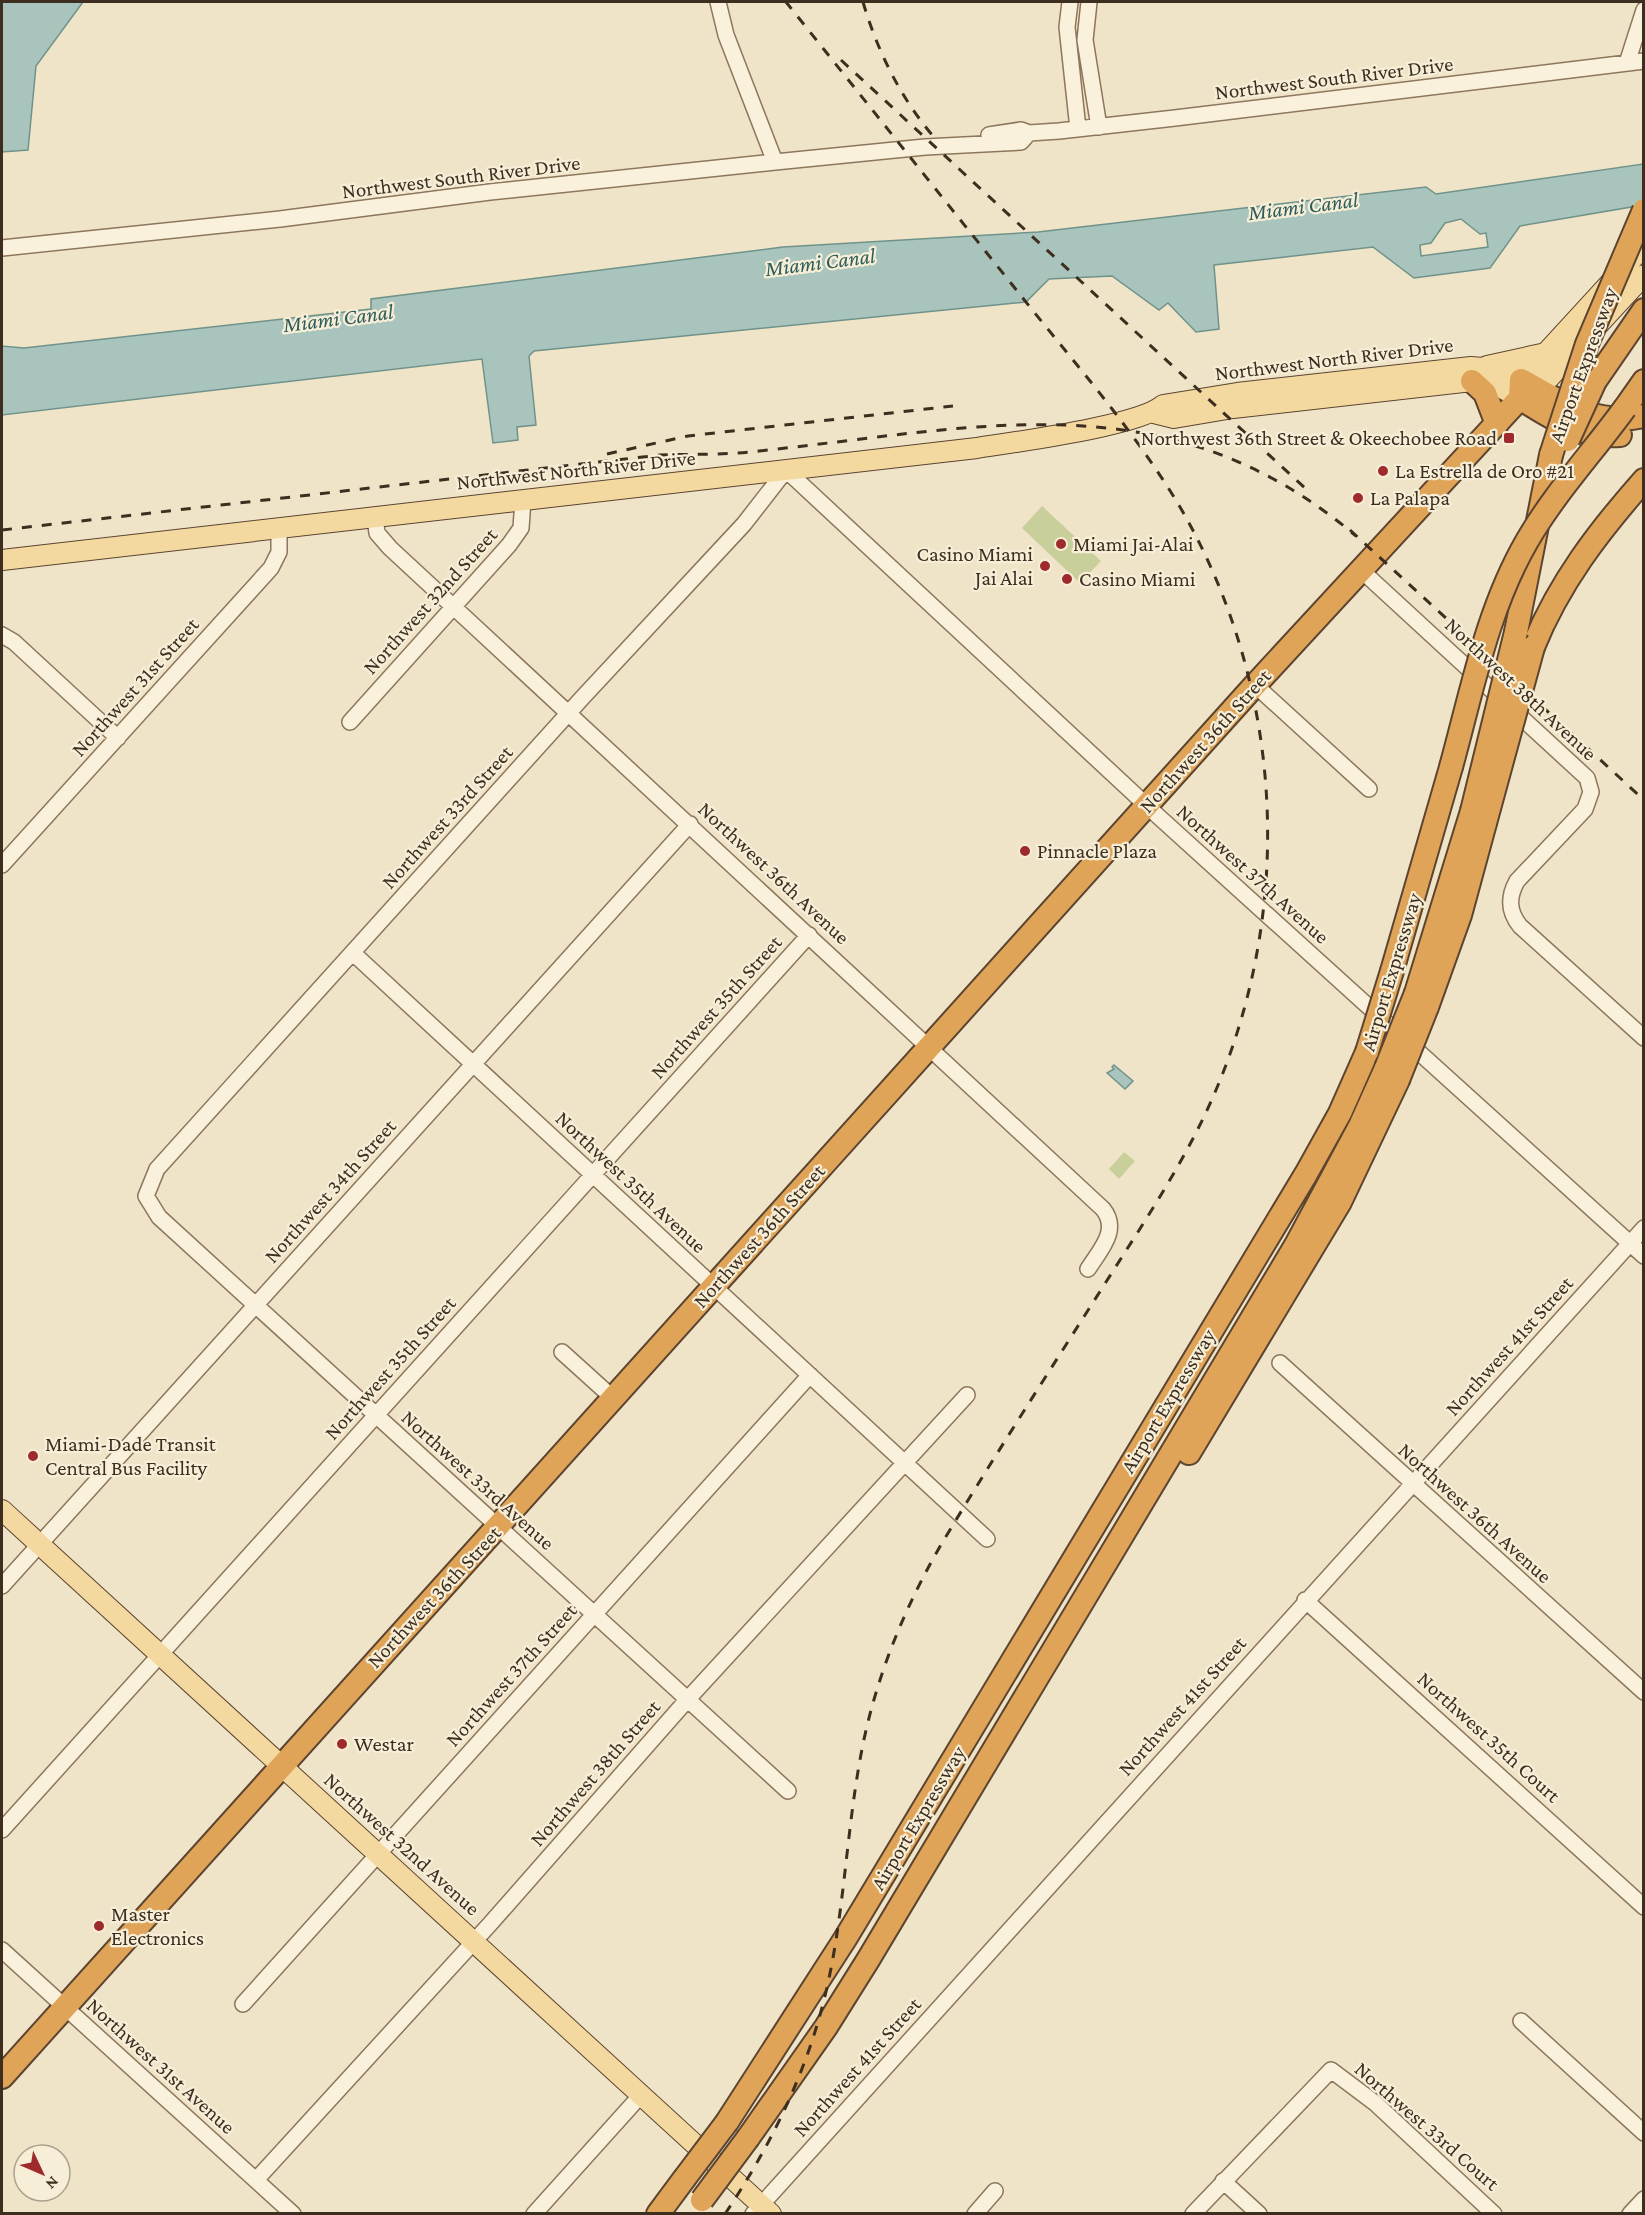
<svg xmlns="http://www.w3.org/2000/svg" width="1645" height="2215" font-family="'Crimson Pro',serif">
<style>
.green{fill:#c9cf9b}
.water{fill:#a9c4bc;stroke:#6f938a;stroke-width:1.5;fill-rule:evenodd}
.lines{fill:none;stroke-linecap:round;stroke-linejoin:round}
.minor-casing{stroke:#8d765c;stroke-width:18}
.major-casing{stroke:#5b4430;stroke-width:22}
.highway-casing{stroke:#5b4430;stroke-width:26}
.minor{stroke:#faf1dc;stroke-width:15}
.major{stroke:#f3d9a0;stroke-width:20}
.highway{stroke:#e0a458;stroke-width:22}
.rail{stroke:#3d2e20;stroke-width:3;stroke-dasharray:10 10;stroke-linecap:butt}
.highway-bridge-casing{stroke:#5b4430;stroke-width:26;stroke-linecap:butt}
.highway-bridge{stroke:#e0a458;stroke-width:22}
.poi-dot{fill:#9e2a2b;stroke:#f7eed8;stroke-width:2}
.labels{text-anchor:middle;dominant-baseline:central;stroke-width:4.5;stroke-linejoin:round;paint-order:stroke}
.street-label{font-size:21px;fill:#3d2e20;stroke:#f7eed8}
.poi-label{font-size:21px;fill:#3d2e20;stroke:#f7eed8;text-anchor:start}
.water-label{font-size:22px;font-style:italic;fill:#2f5d5a;stroke:#f7eed8}
</style>
<rect width="100%" height="100%" fill="#f0e4c8"/>
<path class="green" d="M1042 506 1101 561 1080 583 1022 528Z
M1124 1152 1135 1161 1119 1179 1109 1169Z"/>
<path class="water" d="M2 2H83L36 66 28 150 2 152Z
M1643 164V205L1520 226 1490 268 1414 278 1373 247 1214 265 1219 329 1196 332 1168 303 1159 310 1112 276 1049 279 1026 302 534 351 529 356 536 425 517 427 518 440 493 443 482 359 2 415V346L24 348 371 309V299L783 247 1038 232 1426 187 1436 194ZM1461 219 1480 234 1486 233 1488 247 1421 256 1420 245 1431 243 1445 223Z
M1114 1065 1133 1081 1125 1089 1107 1073 1114 1069 1112 1067Z"/>
<g class="lines">
<defs>
<path id="minor" d="M718 2 726 35 775 162
M1070 2 1067 27 1078 129
M1089 2 1085 40 1099 127
M1627 63 1644 10
M989 135 1021 130 1029 133 1059 131 1175 118 1644 61
M2 248 280 219 490 192 775 162 925 147 1021 142 1029 133
M375 517 377 533 390 548 1103 1209C1120 1230 1100 1250 1088 1269
M1361 570 1587 778 1591 792 1585 809 1517 881C1508 897 1508 911 1520 926L1644 1038
M2 635 14 642 118 738
M1255 685 1369 789
M350 722 509 545 521 528 523 500
M2 865 271 568 279 552V528
M353 953 987 1539
M562 1352 614 1399
M1280 1363 1644 1692
M2 1586 690 824
M1305 1600 1644 1907
M788 1791 159 1217 146 1196 157 1169 583 697 744 524 786 470 1159 817 1644 1256
M2 1830 809 935
M2 1950 293 2214
M243 2004 810 1375
M1521 2021 1644 2133
M256 2180 490 1924 687 1700 967 1395
M1223 2181 1259 2214
M534 2214 641 2095
M753 2214 1644 1228
M975 2214 995 2191
M1193 2214 1331 2070 1375 2103 1494 2214
M1630 2214 1644 2199"/>
<path id="major" d="M1487 366 1546 353
M1154 413 1174 418 1233 408 1472 381 1494 384 1520 398 1539 389 1644 275
M2 560 977 448C1014 442 1139 426 1163 405L1237 393 1471 367 1494 369 1521 380 1644 246
M2 1510 771 2214"/>
<path id="highway" d="M1472 381 1485 393 1497 424
M1595 381 1644 310
M1520 398C1551 418 1582 438 1620 435
M1625 408 1644 381
M1516 632 1551 455
M1533 647C1559 583 1598 532 1644 480
M1392 971 1451 767
M1416 993 1472 811
M1427 1007 1460 915 1485 823
M1189 1453 1340 1202 1398 1080
M2 2077 1255 685 1520 398 1521 380C1561 402 1595 427 1644 416
M727 2122 845 1939 1306 1174 1340 1113 1367 1052
M748 2138 826 2027 868 1960 1296 1245 1360 1126 1386 1068
M658 2214 684 2179"/>
</defs>
<use href="#minor" class="minor-casing"/>
<use href="#major" class="major-casing"/>
<use href="#highway" class="highway-casing"/>
<use href="#minor" class="minor"/>
<use href="#major" class="major"/>
<use href="#highway" class="highway"/>
<path class="rail" d="M863 2C877 50 900 97 933 136
M841 60 1306 489
M607 454 688 436 953 406
M2 530 660 455C693 454 726 455 759 451 980 428 1168 377 1356 536
M1350 530 1644 800
M725 2214C770 2147 806 2074 825 1996 845 1913 846 1828 863 1744 878 1671 907 1602 945 1538 997 1452 1052 1367 1106 1282 1144 1222 1184 1163 1213 1097 1296 907 1284 686 1180 507 1133 428 1070 358 1014 287 938 192 862 97 786 2"/>
<defs>
<path id="highway-bridge" d="M1568 440 1595 381
M1551 455 1587 344 1644 210
M1451 767C1472 691 1487 610 1527 541 1554 494 1593 452 1625 408
M1472 811 1516 632
M1485 823 1533 647
M1367 1052 1392 971
M1386 1068 1416 993
M1398 1080 1427 1007
M684 2179 727 2122
M702 2200 748 2138"/>
</defs>
<use href="#highway-bridge" class="highway-bridge-casing"/>
<use href="#highway-bridge" class="highway-bridge"/>
</g>
<g class="poi-dot">
<rect x="1503" y="432" width="12" height="12" rx="3"/>
<circle cx="1383" cy="471" r="6"/>
<circle cx="1358" cy="498" r="6"/>
<circle cx="1061" cy="544" r="6"/>
<circle cx="1045" cy="566" r="6"/>
<circle cx="1067" cy="579" r="6"/>
<circle cx="1025" cy="851" r="6"/>
<circle cx="33" cy="1456" r="6"/>
<circle cx="342" cy="1744" r="6"/>
<circle cx="99" cy="1926" r="6"/>
</g>
<g class="labels">
<g class="street-label">
<text transform="translate(1334 78) rotate(-7)">Northwest South River Drive</text>
<text transform="translate(461 177) rotate(-7)">Northwest South River Drive</text>
<text transform="translate(1334 359) rotate(-7)">Northwest North River Drive</text>
<text transform="translate(1583 365) rotate(-70)">Airport Expressway</text>
<text transform="translate(576 470) rotate(-6)">Northwest North River Drive</text>
<text transform="translate(430 601) rotate(-48)">Northwest 32nd Street</text>
<text transform="translate(135 687) rotate(-48)">Northwest 31st Street</text>
<text transform="translate(1521 689) rotate(43)">Northwest 38th Avenue</text>
<text transform="translate(1205 741) rotate(-48)">Northwest 36th Street</text>
<text transform="translate(447 817) rotate(-48)">Northwest 33rd Street</text>
<text transform="translate(774 873) rotate(43)">Northwest 36th Avenue</text>
<text transform="translate(1253 874) rotate(42)">Northwest 37th Avenue</text>
<text transform="translate(1391 972) rotate(-73)">Airport Expressway</text>
<text transform="translate(716 1007) rotate(-48)">Northwest 35th Street</text>
<text transform="translate(631 1182) rotate(43)">Northwest 35th Avenue</text>
<text transform="translate(330 1191) rotate(-48)">Northwest 34th Street</text>
<text transform="translate(759 1236) rotate(-48)">Northwest 36th Street</text>
<text transform="translate(1509 1346) rotate(-48)">Northwest 41st Street</text>
<text transform="translate(390 1368) rotate(-48)">Northwest 35th Street</text>
<text transform="translate(1168 1401) rotate(-59)">Airport Expressway</text>
<text transform="translate(478 1480) rotate(42)">Northwest 33rd Avenue</text>
<text transform="translate(1475 1513) rotate(42)">Northwest 36th Avenue</text>
<text transform="translate(434 1597) rotate(-47)">Northwest 36th Street</text>
<text transform="translate(511 1675) rotate(-48)">Northwest 37th Street</text>
<text transform="translate(1182 1706) rotate(-48)">Northwest 41st Street</text>
<text transform="translate(1489 1737) rotate(42)">Northwest 35th Court</text>
<text transform="translate(595 1773) rotate(-49)">Northwest 38th Street</text>
<text transform="translate(918 1818) rotate(-59)">Airport Expressway</text>
<text transform="translate(402 1844) rotate(42)">Northwest 32nd Avenue</text>
<text transform="translate(161 2066) rotate(42)">Northwest 31st Avenue</text>
<text transform="translate(857 2067) rotate(-48)">Northwest 41st Street</text>
<text transform="translate(1427 2126) rotate(41)">Northwest 33rd Court</text>
</g>
<g class="poi-label">
<text x="1497" y="438" text-anchor="end">Northwest 36th Street &amp; Okeechobee Road</text>
<text x="1395" y="471">La Estrella de Oro #21</text>
<text x="1370" y="498">La Palapa</text>
<text x="1073" y="544">Miami Jai-Alai</text>
<text x="1033" y="554" text-anchor="end">Casino Miami<tspan x="1033" dy="24">Jai Alai</tspan></text>
<text x="1079" y="579">Casino Miami</text>
<text x="1037" y="851">Pinnacle Plaza</text>
<text x="45" y="1444">Miami-Dade Transit<tspan x="45" dy="24">Central Bus Facility</tspan></text>
<text x="354" y="1744">Westar</text>
<text x="111" y="1914">Master<tspan x="111" dy="24">Electronics</tspan></text>
</g>
<g class="water-label">
<text transform="translate(1303 206) rotate(-7)">Miami Canal</text>
<text transform="translate(820 262) rotate(-7)">Miami Canal</text>
<text transform="translate(338 318) rotate(-7)">Miami Canal</text>
</g>
</g>
<rect width="1645" height="2215" fill="none" stroke="#3d2e20" stroke-width="6"/>
<g transform="translate(42 2173) rotate(134)"><circle r="28" fill="#f7eed8" stroke="#ada18e" stroke-width="1.5"/>
<path d="M0-4.5L10 22L0 15L-10 22Z" fill="#9e2a2b"/>
<text y="-9" font-size="16" font-weight="bold" text-anchor="middle" fill="#3d2e20">N</text>
</g>
</svg>
